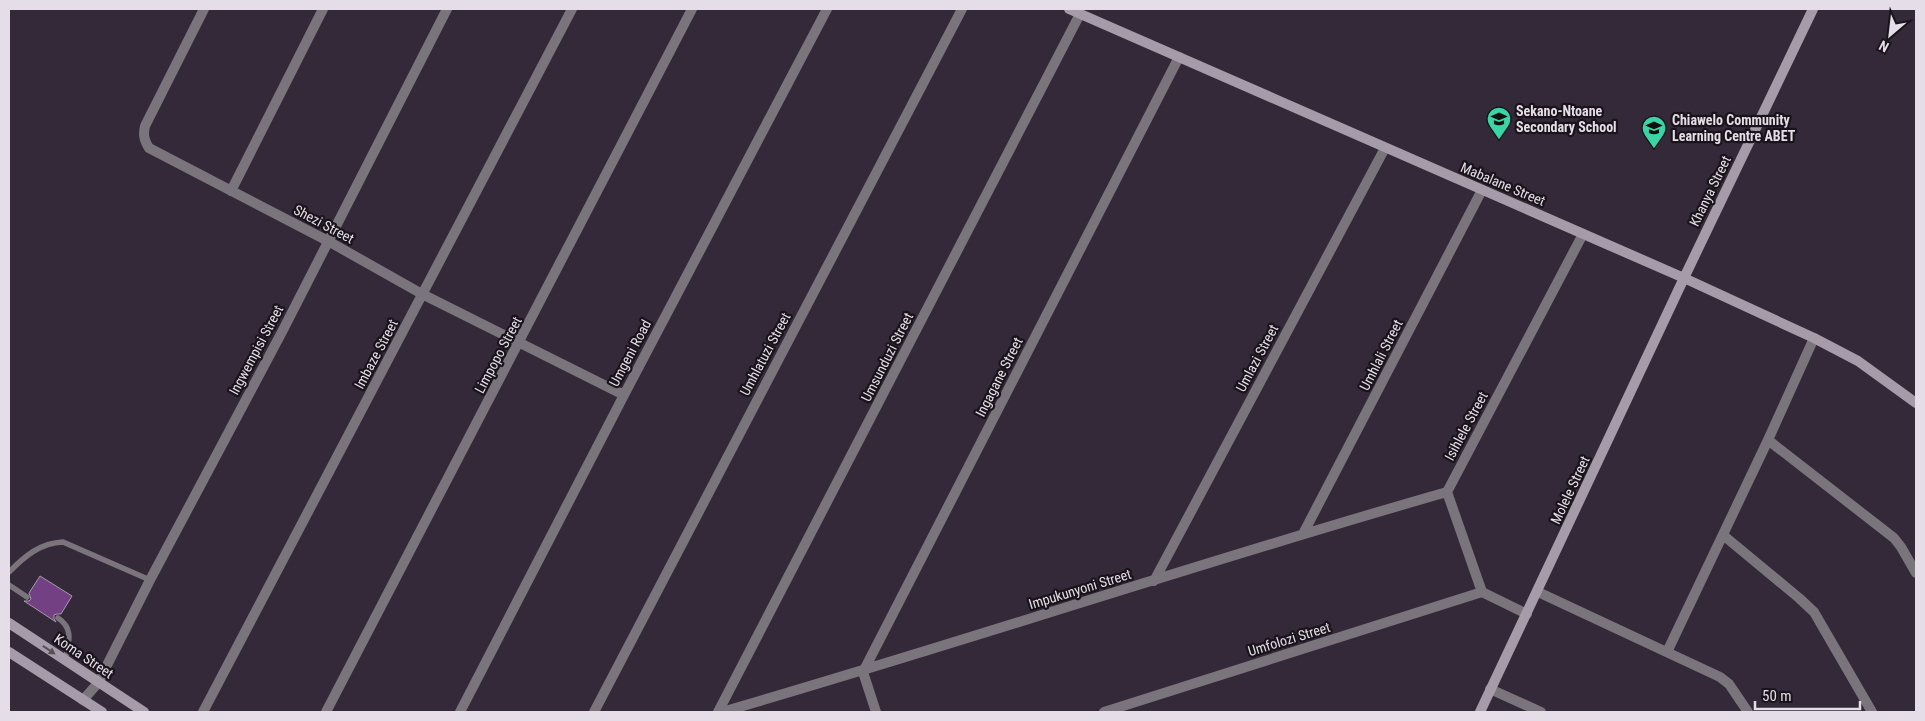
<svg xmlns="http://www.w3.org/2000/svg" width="1925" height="721" font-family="'Roboto Condensed',sans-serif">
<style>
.building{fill:#734084;stroke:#a699ab}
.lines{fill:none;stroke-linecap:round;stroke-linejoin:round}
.lane{stroke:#7a757c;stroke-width:5.5}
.street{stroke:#7a757c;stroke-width:10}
.secondary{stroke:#a69ca9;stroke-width:10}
.oneway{fill:#58515b}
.labels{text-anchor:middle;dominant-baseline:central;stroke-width:4.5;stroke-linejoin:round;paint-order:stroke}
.poi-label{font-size:14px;font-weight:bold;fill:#e5dde7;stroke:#19141b;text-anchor:start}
.street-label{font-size:14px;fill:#e5dde7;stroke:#19141b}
</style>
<rect width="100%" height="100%" fill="#342938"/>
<path class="building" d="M40 576 72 596 61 614H57L54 615V619L56 622 24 601H29L31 599 29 593Z"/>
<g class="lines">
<path class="lane" d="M9 572C25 556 40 543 63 542L150 580
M9 585 27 597
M58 618C75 629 68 644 65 661"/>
<path class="street" d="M204 9 145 126C143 135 144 140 149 148L328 241 422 294 624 395
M231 191 323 9
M1768 440 1894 538 1901 547 1916 573
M1304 532 1482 190
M1723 535 1799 598 1814 612 1872 712
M1154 581 1385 148
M1538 592 1720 677 1729 684 1748 712
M1527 614 1482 592 1447 492 1583 234
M1667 652 1768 440 1814 338
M1490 689 1541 712
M83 700 98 683 150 580 283 330 447 9
M203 712 572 9
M326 712 692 9
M460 712 624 395 827 9
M594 712 962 9
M718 712 1080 14
M722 712C965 642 1204 561 1447 492
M876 712 863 672 1179 57
M1104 712 1482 592"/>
<path class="secondary" d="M1069 9 1684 278 1814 338 1858 361 1916 403
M9 623 144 712
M9 652 102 712
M1480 712 1684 278 1813 9"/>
</g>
<defs><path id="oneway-solid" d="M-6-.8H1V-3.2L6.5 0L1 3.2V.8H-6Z" transform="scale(1.25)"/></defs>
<use class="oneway" href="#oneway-solid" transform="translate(49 650) rotate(34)"/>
<defs>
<symbol id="school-pin" viewBox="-11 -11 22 30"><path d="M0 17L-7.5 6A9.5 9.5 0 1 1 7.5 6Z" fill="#3bd4a4" stroke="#19141b"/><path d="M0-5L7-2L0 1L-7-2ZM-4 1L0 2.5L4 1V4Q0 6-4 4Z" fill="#111"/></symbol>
</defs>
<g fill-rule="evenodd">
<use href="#school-pin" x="1485" y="105" width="28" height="38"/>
<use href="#school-pin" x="1640" y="114" width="28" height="38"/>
</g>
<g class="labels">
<g class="poi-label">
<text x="1516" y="111">Sekano-Ntoane<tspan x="1516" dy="16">Secondary School</tspan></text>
<text x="1672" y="120">Chiawelo Community<tspan x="1672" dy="16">Learning Centre ABET</tspan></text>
</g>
<g class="street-label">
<text transform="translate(1503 184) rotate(23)">Mabalane Street</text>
<text transform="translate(1710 191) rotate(-64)">Khanya Street</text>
<text transform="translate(324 224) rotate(28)">Shezi Street</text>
<text transform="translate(256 350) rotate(-62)">Ingwempisi Street</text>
<text transform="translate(630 353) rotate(-62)">Umgeni Road</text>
<text transform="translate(376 354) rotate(-62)">Imbaze Street</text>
<text transform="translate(765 354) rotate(-62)">Umhlatuzi Street</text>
<text transform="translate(498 355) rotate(-62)">Limpopo Street</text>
<text transform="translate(1381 355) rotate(-63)">Umhlali Street</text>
<text transform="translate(887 357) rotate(-63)">Umsunduzi Street</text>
<text transform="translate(1257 358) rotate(-62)">Umlazi Street</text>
<text transform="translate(999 377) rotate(-63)">Ingagane Street</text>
<text transform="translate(1466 426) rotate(-62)">Isihlele Street</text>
<text transform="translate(1570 490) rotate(-65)">Molele Street</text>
<text transform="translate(1080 589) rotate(-17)">Impukunyoni Street</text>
<text transform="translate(1289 639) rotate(-17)">Umfolozi Street</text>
<text transform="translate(84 656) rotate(34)">Koma Street</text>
</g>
</g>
<rect width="1925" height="721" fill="none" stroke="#e5dde7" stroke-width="20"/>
<g transform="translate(1890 35) rotate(208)" stroke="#19141b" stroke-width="4" paint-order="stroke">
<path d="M0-4L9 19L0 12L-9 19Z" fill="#e5dde7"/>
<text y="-8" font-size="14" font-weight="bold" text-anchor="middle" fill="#e5dde7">N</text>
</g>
<path d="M1755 701v8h105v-8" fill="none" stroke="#e5dde7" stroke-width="2.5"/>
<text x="1762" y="701" font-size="15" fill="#e5dde7" stroke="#19141b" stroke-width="4" paint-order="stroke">50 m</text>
</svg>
